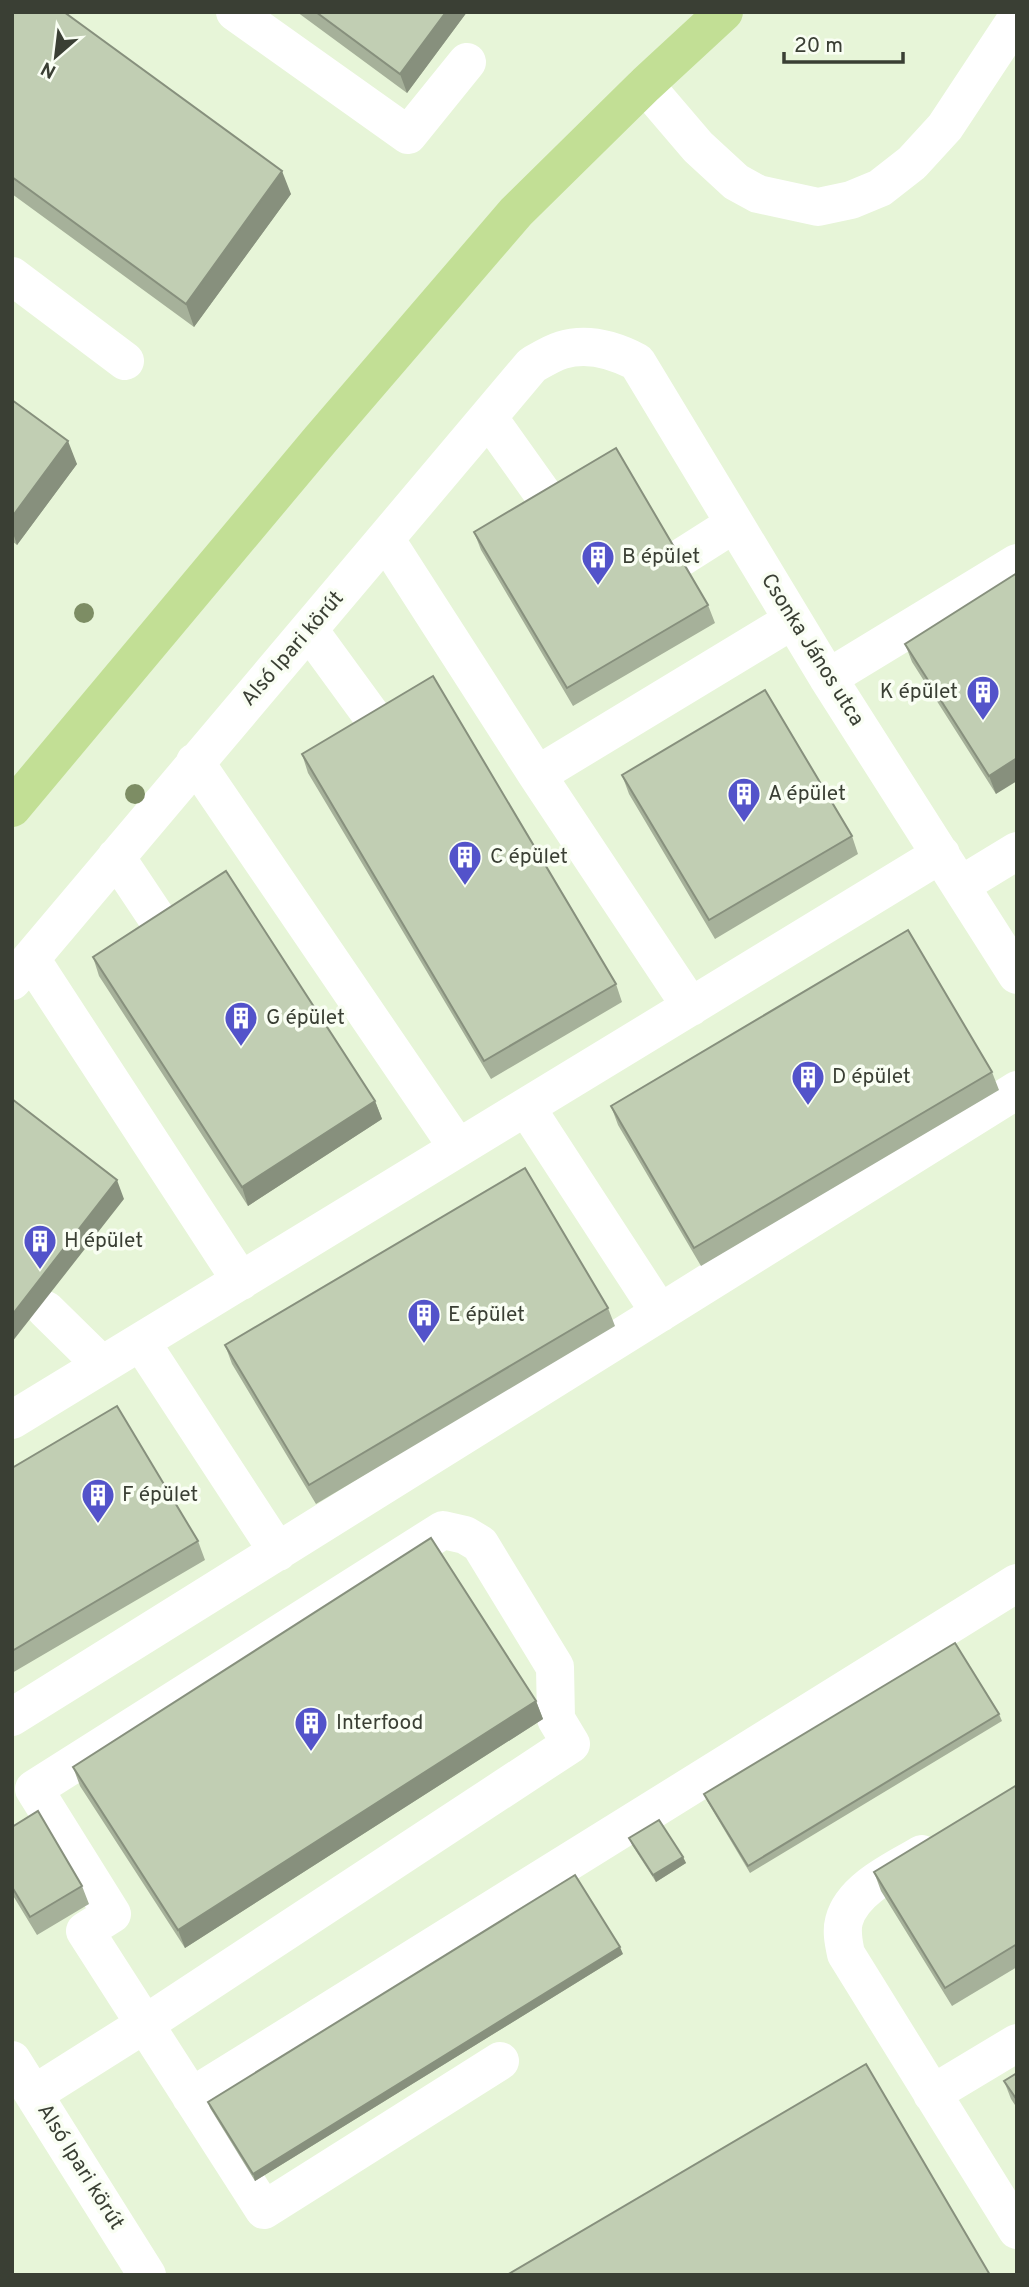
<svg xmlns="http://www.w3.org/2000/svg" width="1029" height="2287" font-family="Overpass,sans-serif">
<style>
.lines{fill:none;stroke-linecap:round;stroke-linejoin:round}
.minor{stroke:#fff;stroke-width:38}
.major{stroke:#c2df95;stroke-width:38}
.tree{fill:#7d8d64}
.wall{fill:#a6b19a}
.shaded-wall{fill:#87907d}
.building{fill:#c1ceb3;stroke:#87907d;stroke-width:2}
.labels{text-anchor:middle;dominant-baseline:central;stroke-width:7;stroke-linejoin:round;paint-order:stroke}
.poi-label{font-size:21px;fill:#3a3f34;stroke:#f9fef3;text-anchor:start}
.street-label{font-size:21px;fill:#3a3f34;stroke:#f9fef3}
</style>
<rect width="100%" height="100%" fill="#e7f5d8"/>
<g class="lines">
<path class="minor" d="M235 12 408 135 467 62
M645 85 698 147 736 182 758 194 818 207 851 200 880 188 912 163 945 127 1017 18
M12 276 125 361
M488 417 545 497
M386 540 537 775 691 1007
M682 557 734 524
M309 630 371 715
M828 678 1017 563
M195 762 458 1148
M537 775 793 620
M116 857 162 926
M961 885 1017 851
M31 959 241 1281
M12 981 532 365C541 360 552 353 562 350 588 342 614 350 637 362L828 678 1017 975
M526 1107 660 1313
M46 1310 102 1365
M141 1342 278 1552
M12 1420 941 854
M12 1717 1017 1090
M922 1854C896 1869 852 1889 844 1921 841 1932 844 1944 846 1954L1017 2230
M12 2060 147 2275
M34 2094 145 2024 571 1744 556 1719 555 1667 480 1544 465 1535 443 1530 34 1789 112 1914 85 1931 264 2210 500 2061
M932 2094 1017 2043
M191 2097 1017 1583"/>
<path class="major" d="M12 808 320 440 516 212 645 85 724 12"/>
</g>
<g class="tree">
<circle cx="84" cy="613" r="10"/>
<circle cx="135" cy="794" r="10"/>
</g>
<path class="wall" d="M12 12 291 194 194 327 12 194Z
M297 12H467L407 93Z
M12 400 77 464 17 545 12 541Z
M474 532 708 605 715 623 573 706 481 550Z
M1017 573 996 794 912 662 905 644Z
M302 754 616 984 622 1002 491 1079 308 773Z
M622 775 852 836 858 854 715 939 629 794Z
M93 957 375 1101 382 1119 248 1206 99 976Z
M992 1072 999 1090 701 1266 618 1125 611 1106Z
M608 1308 615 1326 316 1504 232 1364 225 1345Z
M12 1468 198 1541 205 1560 12 1673Z
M536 1701 543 1719 185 1948 80 1786 73 1767Z
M999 1714 1002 1721 750 1873 707 1801 704 1794Z
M1017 1785V1967L952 2006 881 1891 874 1872Z
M12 1827 82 1886 89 1904 37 1935 12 1894Z
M629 1838 683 1857 686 1863 656 1882 632 1845Z
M623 1954 255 2181 210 2108 208 2102Z
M1017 2073V2108L1011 2099 1004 2081Z"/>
<path class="shaded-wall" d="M446 12H467L407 93 400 74Z
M282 171 291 194 194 327 186 304Z
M68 441 77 464 17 545 12 530V517Z
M1017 758V781L996 794 989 776Z
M375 1101 382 1119 248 1206 242 1187Z
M117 1180 124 1199 12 1342V1315Z
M536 1701 543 1719 185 1948 178 1930Z
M683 1857 686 1863 656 1882 653 1875Z
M620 1947 623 1954 255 2181 253 2174Z"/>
<path class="building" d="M12 12H64L282 171 186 304 12 177Z
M316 12H446L400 74Z
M12 400 68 441 12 517Z
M616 448 708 605 567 688 474 532Z
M1017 573V758L989 776 905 644Z
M433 676 616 984 484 1061 302 754Z
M765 690 852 836 709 920 622 775Z
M226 871 375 1101 242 1187 93 957Z
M908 930 992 1072 694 1248 611 1106Z
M12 1099 117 1180 12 1315Z
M525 1168 608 1308 309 1485 225 1345Z
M117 1406 198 1541 12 1651V1468Z
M431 1538 536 1701 178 1930 73 1767Z
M955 1643 999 1714 748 1866 704 1794Z
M1017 1785V1944L945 1988 874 1872Z
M38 1811 82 1886 30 1917 12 1887V1827Z
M659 1820 683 1857 653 1875 629 1838Z
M575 1875 620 1947 253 2174 208 2102Z
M866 2064 990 2275H507Z
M1017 2073V2100L1004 2081Z"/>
<defs>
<symbol id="building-pin" viewBox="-11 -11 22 30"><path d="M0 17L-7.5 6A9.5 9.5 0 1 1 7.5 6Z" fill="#5353ca" stroke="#f9fef3"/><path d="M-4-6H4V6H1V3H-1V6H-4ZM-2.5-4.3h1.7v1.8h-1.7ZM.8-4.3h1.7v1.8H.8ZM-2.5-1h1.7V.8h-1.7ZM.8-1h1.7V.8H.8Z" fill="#fff"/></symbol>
</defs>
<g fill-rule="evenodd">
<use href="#building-pin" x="579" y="538" width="38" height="52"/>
<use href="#building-pin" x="964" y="673" width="38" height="52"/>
<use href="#building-pin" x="725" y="775" width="38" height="52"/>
<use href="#building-pin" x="446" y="838" width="38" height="52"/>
<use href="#building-pin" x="222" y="999" width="38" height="52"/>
<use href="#building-pin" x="789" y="1058" width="38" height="52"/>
<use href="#building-pin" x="21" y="1222" width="38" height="52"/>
<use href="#building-pin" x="405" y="1296" width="38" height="52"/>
<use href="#building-pin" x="79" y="1476" width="38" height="52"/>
<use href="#building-pin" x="292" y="1704" width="38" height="52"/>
</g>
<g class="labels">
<g class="poi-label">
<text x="622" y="557">B épület</text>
<text x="958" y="692" text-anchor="end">K épület</text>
<text x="768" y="794">A épület</text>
<text x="490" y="857">C épület</text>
<text x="266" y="1018">G épület</text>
<text x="832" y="1077">D épület</text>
<text x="64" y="1241">H épület</text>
<text x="448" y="1315">E épület</text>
<text x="122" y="1495">F épület</text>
<text x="336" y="1723">Interfood</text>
</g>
<g class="street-label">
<text transform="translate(293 649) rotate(-49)">Alsó Ipari körút</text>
<text transform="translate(812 650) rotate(58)">Csonka János utca</text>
<text transform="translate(80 2167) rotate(58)">Alsó Ipari körút</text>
</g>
</g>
<rect width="1029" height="2287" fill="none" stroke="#3a3f34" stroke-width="28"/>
<g transform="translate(56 56) rotate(208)" stroke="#f9fef3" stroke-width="5" paint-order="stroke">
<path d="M0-5L12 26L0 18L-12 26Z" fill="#3a3f34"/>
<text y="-10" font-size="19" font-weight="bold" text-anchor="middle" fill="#3a3f34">N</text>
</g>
<path d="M784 52v10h119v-10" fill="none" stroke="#3a3f34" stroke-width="3.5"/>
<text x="794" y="52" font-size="21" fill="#3a3f34" stroke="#f9fef3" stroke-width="5" paint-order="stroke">20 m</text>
</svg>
